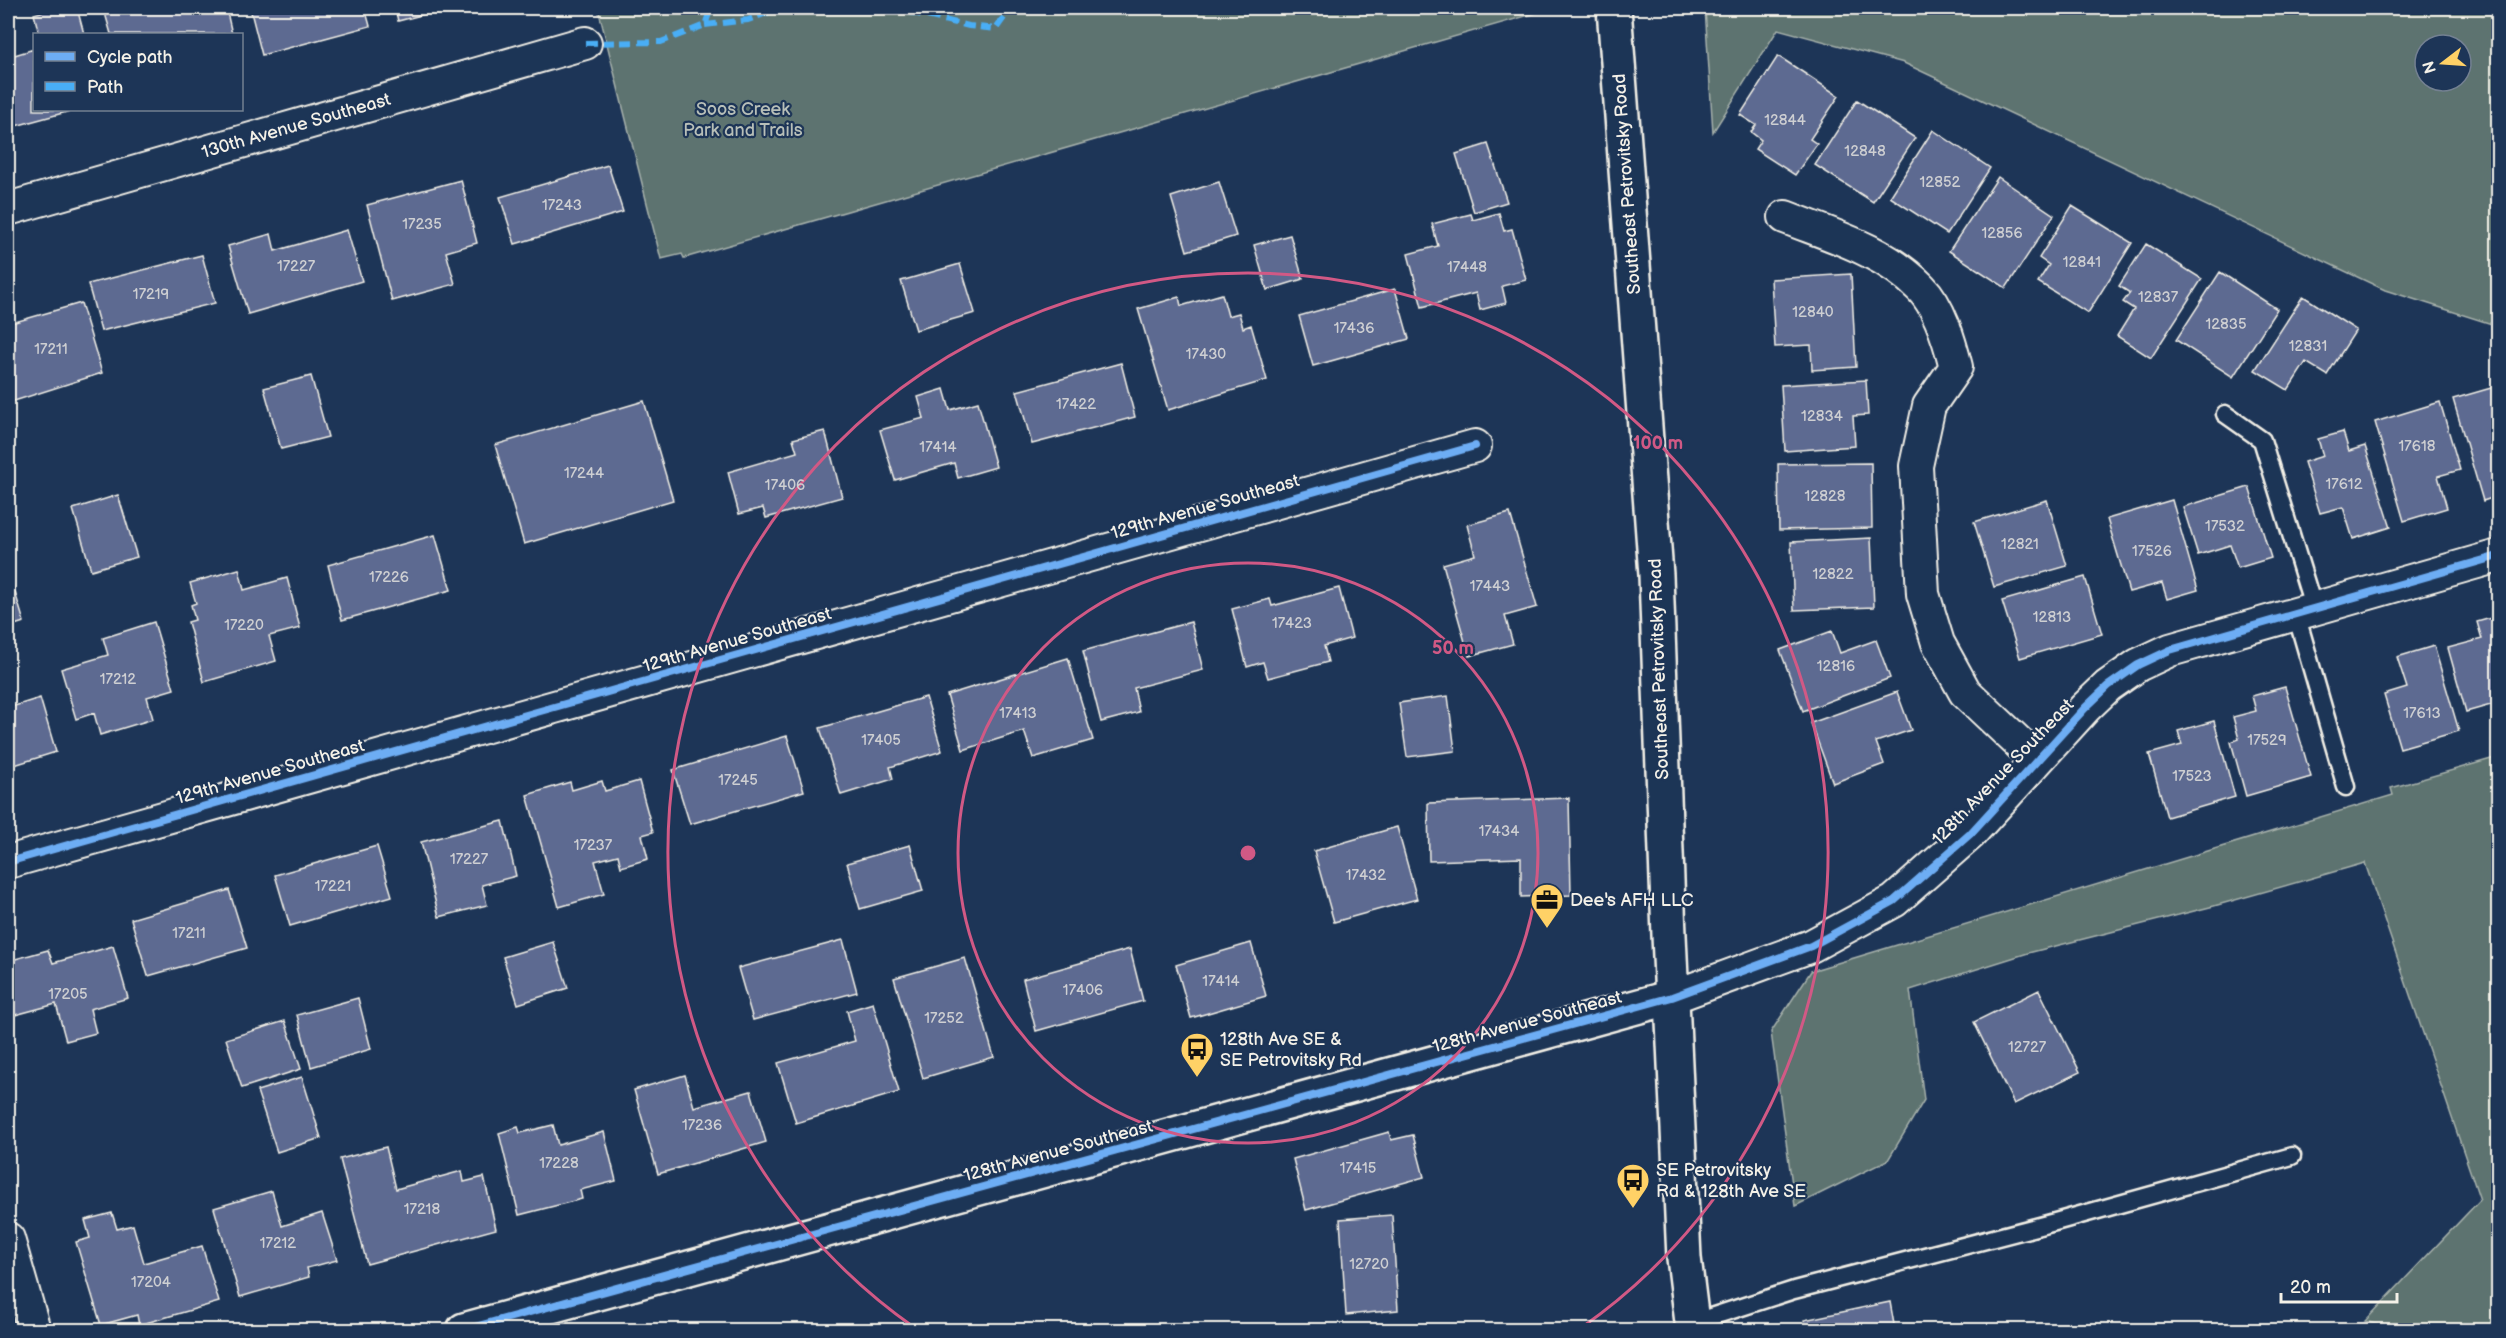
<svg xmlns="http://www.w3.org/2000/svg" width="2506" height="1338" font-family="'Balsamiq Sans',sans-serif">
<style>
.green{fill:#5d736f;stroke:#a8b2ac;stroke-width:1.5;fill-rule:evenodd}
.building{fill:#5d6a91;stroke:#f4f1e8;stroke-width:1.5}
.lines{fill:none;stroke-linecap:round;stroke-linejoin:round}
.service-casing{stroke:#f4f1e8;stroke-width:21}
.minor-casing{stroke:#f4f1e8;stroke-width:36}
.tertiary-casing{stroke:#f4f1e8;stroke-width:38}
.secondary-casing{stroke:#f4f1e8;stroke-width:38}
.service{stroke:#1d3557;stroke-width:16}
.minor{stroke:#1d3557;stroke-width:32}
.tertiary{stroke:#1d3557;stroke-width:33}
.secondary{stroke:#1d3557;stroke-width:33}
.quiet{stroke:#49aef6;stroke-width:6;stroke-dasharray:12 6;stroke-linecap:butt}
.cycleway-casing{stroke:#1d3557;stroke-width:11}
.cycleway{stroke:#6dadf4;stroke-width:8}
.ring{fill:none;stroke:#d15985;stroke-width:3}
.labels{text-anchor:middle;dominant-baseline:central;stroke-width:4.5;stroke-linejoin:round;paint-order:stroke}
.number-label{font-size:15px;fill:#cecfd2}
.park-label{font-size:18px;fill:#b8bfb8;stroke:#1d3557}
.street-label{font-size:18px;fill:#f4f1e8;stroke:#1d3557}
.poi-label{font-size:18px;fill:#f4f1e8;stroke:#1d3557;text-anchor:start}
.centre{fill:#d15985;stroke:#1d3557;stroke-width:3}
.ring-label{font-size:18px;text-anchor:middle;font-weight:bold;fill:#d15985;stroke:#1d3557;stroke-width:4.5;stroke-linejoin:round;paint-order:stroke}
</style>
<rect width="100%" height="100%" fill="#1d3557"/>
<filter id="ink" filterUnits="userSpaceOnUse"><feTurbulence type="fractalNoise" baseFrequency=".0167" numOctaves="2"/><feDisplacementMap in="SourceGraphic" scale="12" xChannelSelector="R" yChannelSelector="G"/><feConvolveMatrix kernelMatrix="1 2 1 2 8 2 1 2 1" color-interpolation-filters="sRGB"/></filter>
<g filter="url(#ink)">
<path class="green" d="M598 8H1554L684 258 682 254 661 259Z
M1705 8H2498V326L2385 290 1904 63 1778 29 1713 132ZM2425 45H2461V81H2425Z
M2498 757V1330H2396L2365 1321 2480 1200 2365 863 2214 906 2028 953 1910 990 1924 1100 1888 1160 1795 1206 1771 1032 1811 971 2393 795 2391 788Z"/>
<path class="building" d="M56 8H77L84 34H39L34 14Z
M127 8H226L232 34H111L105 13Z
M250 8H365L370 26 262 55Z
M395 8H443L444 9 398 21Z
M34 49V110H74L8 128V57Z
M1778 56 1839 96 1810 139 1817 144 1795 175 1755 149 1761 140 1751 132 1756 125 1740 115Z
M1857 100 1915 138 1873 202 1815 165Z
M1933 130 1990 168 1947 234 1890 197Z
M1488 144 1507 202 1474 212 1456 154Z
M608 165 623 212 515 244 500 197Z
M1998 177 2054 215 2006 288 1949 251Z
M461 180 477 243 446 252 455 284 392 301 367 205Z
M1219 182 1236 236 1187 251 1171 197Z
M2072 206 2132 243 2088 313 2038 282 2049 265 2039 258Z
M1499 213 1504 231 1512 229 1526 280 1502 286 1506 303 1480 310 1476 293 1422 307 1408 254 1438 246 1432 224 1471 214 1473 220Z
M347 230 362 281 248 314 228 246 271 234 275 251Z
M1290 235 1303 279 1267 290 1254 245Z
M2146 244 2202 279 2151 358 2117 336 2134 309 2123 302 2130 293 2119 286Z
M202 255 215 303 101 331 88 284Z
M960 264 975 313 916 330 901 281Z
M2220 272 2277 309 2233 377 2176 340Z
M1851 274 1856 367 1812 370 1811 345 1775 347 1771 279Z
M1395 289 1409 339 1313 366 1299 316Z
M1222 294 1228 316 1239 313 1243 328 1251 325 1267 380 1168 410 1138 309 1179 297 1181 306Z
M2303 296 2356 330 2327 375 2306 362 2288 390 2255 370Z
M81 303 102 373 8 403V324Z
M1121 363 1135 417 1032 444 1017 391Z
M311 376 328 437 281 449 264 388Z
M1866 380 1868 415 1853 416 1855 446 1785 451 1781 385Z
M2498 386V496L2483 501 2453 399Z
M944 389 950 410 978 402 996 467 958 478 954 463 895 480 880 430 924 418 918 397Z
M644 401 673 500 524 544 495 445Z
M2440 402 2460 470 2438 476 2447 508 2404 521 2375 422Z
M825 431 842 497 766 518 763 508 739 514 728 472 797 452 793 439Z
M2343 432 2349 451 2365 446 2391 527 2353 539 2343 507 2320 513 2304 462 2323 456 2318 439Z
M1871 463 1872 528 1779 530 1778 464Z
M2249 487 2271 558 2238 568 2230 545 2198 555 2183 507Z
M118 495 137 557 91 570 73 509Z
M2047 500 2067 566 1994 587 1974 522Z
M2172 500 2198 590 2167 599 2162 583 2129 592 2107 519Z
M1510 513 1537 607 1505 616 1513 644 1469 656 1443 564 1475 555 1467 525Z
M435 535 451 590 342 620 328 565Z
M1871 538 1874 607 1794 610 1791 542Z
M8 569 24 622 8 627Z
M239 569 244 590 287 578 300 628 269 636 276 661 204 682 188 622 195 620 191 605 196 603 190 583Z
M2085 577 2102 634 2020 658 2002 601Z
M1339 588 1352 638 1324 646 1328 662 1268 678 1263 662 1247 667 1232 609 1270 599 1272 606Z
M2498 616V703L2466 712 2448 648 2482 639 2477 622Z
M154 622 174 689 147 697 153 719 100 735 94 713 76 719 61 669 108 655 103 638Z
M1191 622 1203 670 1134 688 1139 712 1101 722 1083 651Z
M1832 631 1840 653 1876 640 1890 678 1803 711 1780 650Z
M2434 646 2459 731 2400 748 2384 695 2407 688 2397 657Z
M1068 658 1093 740 1033 758 1024 731 963 750 947 695Z
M2285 687 2311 777 2246 796 2231 742 2239 739 2233 717 2256 711 2252 696Z
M1897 692 1911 730 1876 742 1884 764 1833 783 1811 723Z
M1448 696 1455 751 1407 757 1399 703Z
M926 697 942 751 890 767 893 779 841 795 820 728Z
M40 698 56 752 8 767V708Z
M2214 721 2235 797 2167 817 2149 754 2182 745 2178 731Z
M787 736 804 791 690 824 673 770Z
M602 781 605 791 639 781 653 832 642 835 648 859 621 867 618 855 595 861 604 894 559 907 527 795 570 782 572 790Z
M1569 798 1571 895 1521 897V858L1429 861 1428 803Z
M503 821 516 876 482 885 487 905 439 917 421 842Z
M1397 827 1417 899 1334 922 1314 851Z
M910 845 923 891 860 909 847 863Z
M377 846 392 896 290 926 275 875Z
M229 890 247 948 148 976 131 919Z
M843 940 857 992 753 1020 738 968Z
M553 942 568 988 518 1004 503 957Z
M1251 943 1266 996 1191 1018 1176 965Z
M113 946 128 998 90 1009 96 1033 66 1041 56 1004 15 1015 8 989V961L48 950 53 963Z
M1130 949 1143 1001 1036 1031 1023 979Z
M965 958 994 1057 923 1078 894 978Z
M2039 990 2080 1072 2014 1104 1974 1022Z
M358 998 371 1049 311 1067 297 1015Z
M873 1003 899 1092 796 1123 778 1063 855 1041 847 1011Z
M285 1021 301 1069 242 1088 226 1039Z
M685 1075 694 1107 751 1091 766 1142 658 1174 634 1090Z
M302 1077 321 1138 277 1152 257 1091Z
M553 1125 558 1145 604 1132 616 1181 580 1190 582 1199 519 1215 499 1133 518 1127 520 1133Z
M1389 1132 1391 1140 1413 1135 1424 1177 1306 1210 1293 1159Z
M386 1147 396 1189 462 1171 464 1182 484 1177 496 1229 367 1264 340 1159Z
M272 1191 282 1226 322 1213 337 1260 307 1268 309 1277 240 1297 214 1208Z
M112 1213 117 1229 133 1225 144 1263 202 1246 219 1302 139 1325 137 1315 101 1325 76 1242 90 1238 85 1220Z
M1392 1215 1398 1310 1346 1315 1340 1219Z
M1890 1302 1895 1330H1806L1804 1320Z"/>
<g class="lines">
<defs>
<path id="service" d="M2225 414 2262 440 2314 609
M2296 614 2346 787
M1692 1323 1794 1290 2055 1222 2292 1156"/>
<path id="minor" d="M8 209 585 43
M1785 217C1833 236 1884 250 1921 288 1940 307 1950 343 1956 367L1929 406 1916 466 1923 594 1938 643 1965 692 2037 760
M8 862 1475 446
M1672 997 1811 946 1894 901 1970 834 2085 708 2108 686 2138 665 2170 650 2498 556
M8 1239 34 1330"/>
<path id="tertiary" d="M464 1330 1672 997"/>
<path id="secondary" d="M1614 8 1656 575 1669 935 1684 1258 1693 1330"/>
</defs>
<use href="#service" class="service-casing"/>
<use href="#minor" class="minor-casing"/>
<use href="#tertiary" class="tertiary-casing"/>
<use href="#secondary" class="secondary-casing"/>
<use href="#service" class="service"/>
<use href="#minor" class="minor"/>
<use href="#tertiary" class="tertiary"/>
<use href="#secondary" class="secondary"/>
<path class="quiet" d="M892 8 969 26 996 29 1011 8
M705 25 748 20 780 8
M585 43 661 42 705 25 711 8"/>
<defs>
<path id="cycleway" d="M8 862 1475 446
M464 1330 1672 997 1811 946 1894 901 1970 834 2085 708 2108 686 2138 665 2170 650 2498 556"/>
</defs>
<use href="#cycleway" class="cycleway-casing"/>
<use href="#cycleway" class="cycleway"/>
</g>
</g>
<g class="ring">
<circle cx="1248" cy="853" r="290"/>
<path d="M915 1328A580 580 0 1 1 1581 1328"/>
</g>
<defs>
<symbol id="office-pin" viewBox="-11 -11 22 30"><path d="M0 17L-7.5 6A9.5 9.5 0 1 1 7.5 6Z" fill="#ffd166" stroke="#1d3557"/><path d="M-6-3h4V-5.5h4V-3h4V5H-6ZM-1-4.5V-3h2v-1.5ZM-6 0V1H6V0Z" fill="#111"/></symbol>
<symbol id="bus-pin" viewBox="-11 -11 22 30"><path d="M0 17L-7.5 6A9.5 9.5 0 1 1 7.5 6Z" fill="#ffd166" stroke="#1d3557"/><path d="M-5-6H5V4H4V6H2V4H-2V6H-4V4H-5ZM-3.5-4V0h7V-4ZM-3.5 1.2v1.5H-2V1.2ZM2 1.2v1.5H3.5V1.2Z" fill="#111"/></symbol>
</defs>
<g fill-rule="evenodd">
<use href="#office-pin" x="1528" y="881" width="38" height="52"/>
<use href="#bus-pin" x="1178" y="1030" width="38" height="52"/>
<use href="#bus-pin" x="1614" y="1161" width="38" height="52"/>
</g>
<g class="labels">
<g class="number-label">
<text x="1785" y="120">12844</text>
<text x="1865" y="151">12848</text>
<text x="1940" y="182">12852</text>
<text x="562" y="205">17243</text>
<text x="422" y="224">17235</text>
<text x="2002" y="233">12856</text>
<text x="2082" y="262">12841</text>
<text x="296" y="266">17227</text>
<text x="1467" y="267">17448</text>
<text x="151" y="294">17219</text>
<text x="2158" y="297">12837</text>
<text x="1813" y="312">12840</text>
<text x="2226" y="324">12835</text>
<text x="1354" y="328">17436</text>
<text x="2308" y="346">12831</text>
<text x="51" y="349">17211</text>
<text x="1206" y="354">17430</text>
<text x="1076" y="404">17422</text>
<text x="1822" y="416">12834</text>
<text x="2417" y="446">17618</text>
<text x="938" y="447">17414</text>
<text x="584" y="473">17244</text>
<text x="2344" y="484">17612</text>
<text x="785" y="485">17406</text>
<text x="1825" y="496">12828</text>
<text x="2225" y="526">17532</text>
<text x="2020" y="544">12821</text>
<text x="2152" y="551">17526</text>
<text x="1833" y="574">12822</text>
<text x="389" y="577">17226</text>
<text x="1490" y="586">17443</text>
<text x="2052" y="617">12813</text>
<text x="1292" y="623">17423</text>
<text x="244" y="625">17220</text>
<text x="1836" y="666">12816</text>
<text x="118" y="679">17212</text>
<text x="1018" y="713">17413</text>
<text x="2422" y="713">17613</text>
<text x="881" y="740">17405</text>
<text x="2267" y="740">17529</text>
<text x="2192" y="776">17523</text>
<text x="738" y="780">17245</text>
<text x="1499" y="831">17434</text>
<text x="593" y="845">17237</text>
<text x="469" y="859">17227</text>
<text x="1366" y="875">17432</text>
<text x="333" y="886">17221</text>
<text x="189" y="933">17211</text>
<text x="1221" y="981">17414</text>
<text x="1083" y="990">17406</text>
<text x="68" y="994">17205</text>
<text x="944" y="1018">17252</text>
<text x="2027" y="1047">12727</text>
<text x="702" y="1125">17236</text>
<text x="559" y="1163">17228</text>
<text x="1358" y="1168">17415</text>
<text x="422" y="1209">17218</text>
<text x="278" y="1243">17212</text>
<text x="1369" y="1264">12720</text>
<text x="151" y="1282">17204</text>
</g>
<g class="park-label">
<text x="743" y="109">Soos Creek<tspan x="743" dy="21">Park and Trails</tspan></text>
</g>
<g class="street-label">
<text transform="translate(296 126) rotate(-16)">130th Avenue Southeast</text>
<text transform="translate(1627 184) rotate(-94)">Southeast Petrovitsky Road</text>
<text transform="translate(1205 507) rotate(-16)">129th Avenue Southeast</text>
<text transform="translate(737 640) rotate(-16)">129th Avenue Southeast</text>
<text transform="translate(1659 669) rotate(-92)">Southeast Petrovitsky Road</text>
<text transform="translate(270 772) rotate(-16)">129th Avenue Southeast</text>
<text transform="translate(2003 772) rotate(-46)">128th Avenue Southeast</text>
<text transform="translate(1527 1022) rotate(-15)">128th Avenue Southeast</text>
<text transform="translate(1058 1151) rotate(-15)">128th Avenue Southeast</text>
</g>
<g class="poi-label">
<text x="1570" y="900">Dee's AFH LLC</text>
<text x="1220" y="1039">128th Ave SE &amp;<tspan x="1220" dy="21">SE Petrovitsky Rd</tspan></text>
<text x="1656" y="1170">SE Petrovitsky<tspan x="1656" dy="21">Rd &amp; 128th Ave SE</tspan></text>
</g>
</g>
<circle cx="1248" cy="853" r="9" class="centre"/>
<g class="ring-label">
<text x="1658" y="449">100 m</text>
<text x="1453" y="654">50 m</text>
</g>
<rect width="2506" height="1338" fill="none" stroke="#1d3557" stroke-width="30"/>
<rect x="15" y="15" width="2476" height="1308" fill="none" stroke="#f4f1e8" stroke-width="2" filter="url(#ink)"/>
<rect x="33" y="33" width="210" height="78" fill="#1d3557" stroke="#738091" stroke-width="1.5"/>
<rect x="45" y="52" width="30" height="9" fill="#6dadf4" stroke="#738091" stroke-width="1.5"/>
<text x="87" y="63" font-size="18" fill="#f4f1e8">Cycle path</text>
<rect x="45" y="82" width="30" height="9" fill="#49aef6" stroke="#738091" stroke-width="1.5"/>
<text x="87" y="93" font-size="18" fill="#f4f1e8">Path</text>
<g transform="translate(2443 63) rotate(253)"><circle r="28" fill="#1d3557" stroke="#738091" stroke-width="1.5"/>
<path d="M0-4.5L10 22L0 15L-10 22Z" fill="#ffd166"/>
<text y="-9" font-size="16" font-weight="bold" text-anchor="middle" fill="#f4f1e8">N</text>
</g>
<path d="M2281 1293v9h116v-9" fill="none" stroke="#f4f1e8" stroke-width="3"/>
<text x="2290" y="1293" font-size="18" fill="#f4f1e8" stroke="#1d3557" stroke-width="4.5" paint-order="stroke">20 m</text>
</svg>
